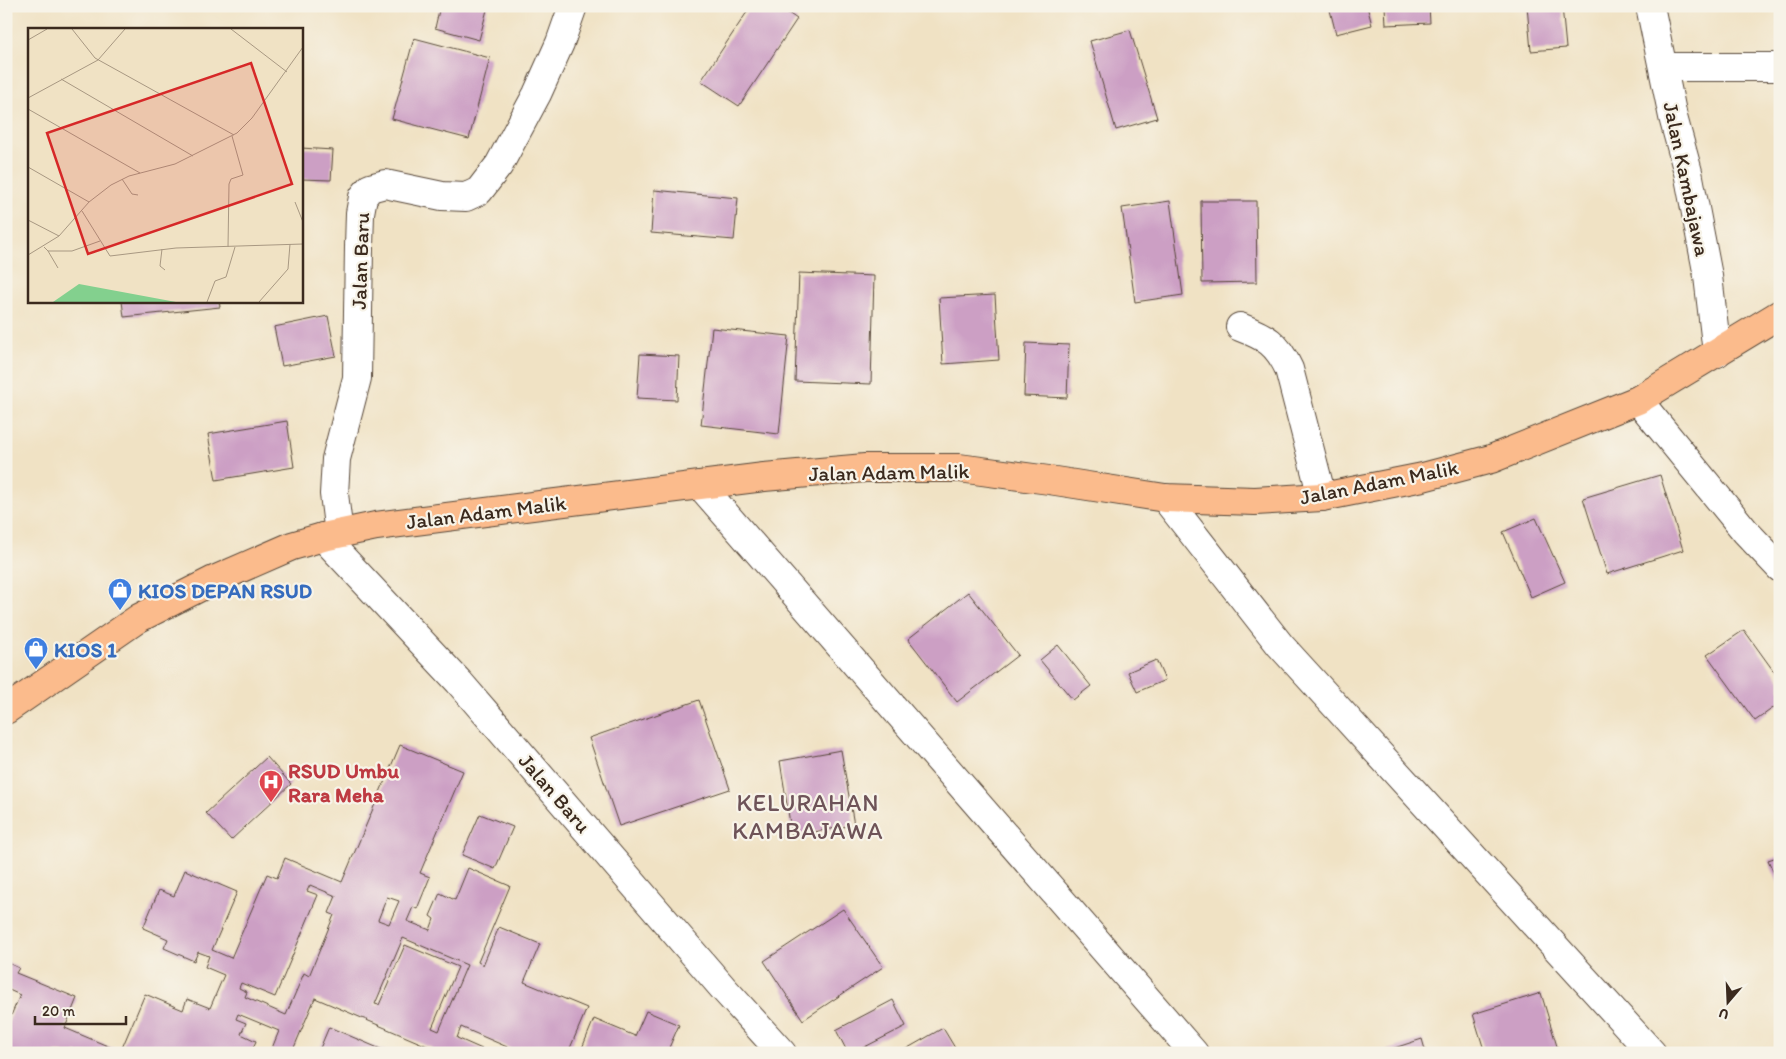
<svg xmlns="http://www.w3.org/2000/svg" width="1786" height="1059" font-family="Itim,sans-serif">
<style>
.building{fill:#cc9fc4;fill-rule:evenodd}
.lines{fill:none;stroke-linecap:round;stroke-linejoin:round}
.minor-casing{stroke:#564637;stroke-width:30}
.highway-casing{stroke:#564637;stroke-width:30}
.minor{stroke:#fff;stroke-width:28}
.highway{stroke:#fbbb8c;stroke-width:28}
.labels{text-anchor:middle;dominant-baseline:central;stroke-width:4.5;stroke-linejoin:round;paint-order:stroke}
.street-label{font-size:21px;fill:#3b2a1e;stroke:#f7f3e8}
.shop-label{font-size:21px;font-weight:bold;fill:#366cbe;stroke:#f7f3e8;text-anchor:start}
.health-label{font-size:21px;font-weight:bold;fill:#be3a42;stroke:#f7f3e8;text-anchor:start}
.quarter-label{font-size:24px;letter-spacing:1px;fill:#6e5358;stroke:#f7f3e8}
.inset-road{fill:none;stroke:#a89882;stroke-width:1}
.view{fill:#d62828;fill-opacity:0.15;stroke:#d62828;stroke-width:2.5}
.inset-edge{fill:none;stroke:#3b2a1e;stroke-width:2.5}
</style>
<rect width="100%" height="100%" fill="#f7f3e8"/>
<filter id="ink" filterUnits="userSpaceOnUse"><feTurbulence type="fractalNoise" baseFrequency=".02" numOctaves="2"/><feDisplacementMap in="SourceGraphic" scale="10" xChannelSelector="R" yChannelSelector="G"/><feConvolveMatrix kernelMatrix="1 2 1 2 8 2 1 2 1" color-interpolation-filters="sRGB"/></filter>
<filter id="wash" filterUnits="userSpaceOnUse"><feTurbulence type="fractalNoise" baseFrequency=".0096" numOctaves="4" result="noise"/><feDisplacementMap in="SourceGraphic" scale="20" xChannelSelector="R" yChannelSelector="G"/><feGaussianBlur stdDeviation="1.12" result="paint"/><feColorMatrix in="noise" values="0 0 0 0 0 0 0 0 0 0 0 0 0 0 0 0 0 1.4 0 .05"/><feComposite in="paint" operator="in"/></filter>
<g filter="url(#wash)">
<rect width="100%" height="100%" fill="#f0e2c4"/>
<g id="blocks">
<path class="building" d="M440 6H488L479 40 435 28Z
M751 6H778L797 19 739 106 701 81Z
M1329 6H1367L1372 25 1336 34Z
M1385 6H1429L1430 23 1386 25Z
M1527 6H1562L1566 48 1531 51Z
M1130 30 1157 118 1116 130 1090 41Z
M414 38 490 58 469 139 392 119Z
M301 148 333 150 331 180 301 179Z
M654 190 738 198 734 240 651 233Z
M1170 201 1183 295 1135 302 1122 208Z
M1201 201H1256L1257 282 1202 283Z
M799 273 874 276 871 384 795 381Z
M995 295 999 360 943 364 939 298Z
M122 301H219L220 307 124 317Z
M328 316 336 356 282 366 274 327Z
M712 328 789 336 779 434 701 425Z
M1026 343 1069 345 1067 398 1024 396Z
M640 354 679 356 677 400 637 398Z
M287 421 294 467 216 480 208 434Z
M1660 475 1683 550 1607 574 1583 498Z
M1536 518 1565 582 1531 597 1503 532Z
M968 592 1018 655 957 702 908 639Z
M1744 630 1780 680V703L1755 721 1707 655Z
M1058 645 1091 686 1073 700 1040 660Z
M1156 660 1165 680 1137 692 1128 672Z
M699 700 730 789 619 826 589 738Z
M400 745 463 771 420 873 430 877 417 909 413 907 407 921 430 930 434 919 430 916 440 893 455 900 468 868 510 886 478 962 483 965 499 927 540 944 524 982 587 1008 568 1053H521L461 1027 457 1038 491 1053H430L432 1048 315 998 293 1050 301 1053H270L279 1031 238 1014 236 1019 246 1023 241 1034 256 1041 251 1053H134L122 1048 145 994 183 1010 187 999 210 1008 224 975 205 967 209 956 198 952 194 961 164 948 168 939 143 928 159 890 174 896 185 870 237 892 212 950 231 958 267 874 277 878 285 858 342 882ZM310 885 336 896 329 913 334 915 309 976 304 973 286 1015 245 997 247 992 239 988 241 983 275 997 318 895 307 891ZM387 897 399 901 389 924 378 920ZM403 938 467 965 439 1031 432 1028 458 967 405 945 379 1005 375 1004Z
M841 750 854 825 792 836 780 761Z
M267 757 291 784 231 840 206 813Z
M480 814 513 827 495 869 462 855Z
M1780 856V887L1768 860Z
M843 909 883 967 803 1020 764 961Z
M6 962 19 968 16 973 77 998 65 1028 124 1053H6V1027L20 995 9 990 6 996Z
M1541 993 1559 1053H1485L1473 1014Z
M893 1000 906 1026 853 1053H848L836 1030Z
M646 1011 679 1025 668 1050 674 1053H580L594 1019 635 1036Z
M329 1027 390 1053H318Z
M943 1028 958 1053H899Z
M1422 1039 1426 1053H1382V1052Z"/>
</g>
</g>
<g filter="url(#ink)">
<use href="#blocks" fill-opacity="0" stroke="#564637" stroke-width="1"/>
<g class="lines">
<defs>
<path id="minor" d="M1650 6 1673 117 1688 172 1708 276 1717 353
M1664 67H1780
M1240 327C1266 337 1277 343 1289 369L1322 497
M1638 400 1746 532 1780 568
M700 485 1194 1053
M1165 498 1280 645 1652 1053
M339 534 334 494 336 459 357 378 359 247 360 213 363 197 370 188 385 184 442 196 466 197 479 191 499 165 537 94 560 43 573 6
M323 537 459 682 723 988 782 1053"/>
<path id="highway" d="M6 710 139 618 214 580 292 546 323 537 376 526 540 505 764 477 865 468H959L1049 480 1165 498 1255 501 1322 497 1423 477 1491 459 1638 400 1780 314"/>
</defs>
<use href="#minor" class="minor-casing"/>
<use href="#highway" class="highway-casing"/>
<use href="#minor" class="minor"/>
<use href="#highway" class="highway"/>
</g>
</g>
<defs>
<symbol id="shop-pin" viewBox="-11 -11 22 30"><path d="M0 17L-7.5 6A9.5 9.5 0 1 1 7.5 6Z" fill="#3f7fe0" stroke="#f7f3e8"/><path d="M-5-2.5h2.3a2.7 3.5 0 0 1 5.4 0H5L5.5 6h-11ZM-1.5-2.5h3a1.5 2.3 0 0 0-3 0Z" fill="#fff"/></symbol>
<symbol id="hospital-pin" viewBox="-11 -11 22 30"><path d="M0 17L-7.5 6A9.5 9.5 0 1 1 7.5 6Z" fill="#e0444e" stroke="#f7f3e8"/><path d="M-5-5h3v3.5h4V-5h3V5h-3V1.5h-4V5h-3Z" fill="#fff"/></symbol>
</defs>
<g fill-rule="evenodd">
<use href="#shop-pin" x="106" y="576" width="28" height="38"/>
<use href="#shop-pin" x="22" y="635" width="28" height="38"/>
<use href="#hospital-pin" x="257" y="768" width="28" height="38"/>
</g>
<g class="labels">
<g class="street-label">
<text transform="translate(1687 179) rotate(78)">Jalan Kambajawa</text>
<text transform="translate(360 261) rotate(-88)">Jalan Baru</text>
<text transform="translate(889 472) rotate(-1)">Jalan Adam Malik</text>
<text transform="translate(1379 482) rotate(-11)">Jalan Adam Malik</text>
<text transform="translate(486 512) rotate(-7)">Jalan Adam Malik</text>
<text transform="translate(555 793) rotate(49)">Jalan Baru</text>
</g>
<g class="shop-label">
<text x="138" y="590">KIOS DEPAN RSUD</text>
<text x="54" y="649">KIOS 1</text>
</g>
<g class="health-label">
<text x="288" y="770">RSUD Umbu<tspan x="288" dy="24">Rara Meha</tspan></text>
</g>
<g class="quarter-label">
<text x="808" y="802">KELURAHAN<tspan x="808" dy="28">KAMBAJAWA</tspan></text>
</g>
</g>
<g transform="translate(28 28)">
<rect width="275" height="275" fill="#f0e2c4"/>
<path d="M51 256 148 274H25Z" fill="#83d08e"/>
<path class="inset-road" d="M44 1 67 30 206 107M203 1 259 44M0 12 19 1M33 51 165 128M0 70 70 32 97 1M0 81 112 145M0 139 61 174M94 151 104 166 110 167M267 174 275 194M54 183 82 228 148 220 275 216M0 192 31 208M16 219 20 223H44L72 213M200 219 201 156 203 151 215 147 204 108M134 221 132 238 137 242M20 223 30 240M0 227 31 208 61 174 83 157 101 148 147 136 209 105 224 90 275 19M179 274 187 253 198 249 207 219M231 274 260 241 262 216"/>
<path class="view" d="M223 35 264 156 60 226 19 105Z"/>
<rect width="275" height="275" class="inset-edge"/>
</g>
<rect width="1786" height="1059" fill="none" stroke="#f7f3e8" stroke-width="25"/>
<g transform="translate(1728 1002) rotate(199)" stroke="#f7f3e8" stroke-width="4" paint-order="stroke">
<path d="M0-4L9 19L0 12L-9 19Z" fill="#3b2a1e"/>
<text y="-8" font-size="14" font-weight="bold" text-anchor="middle" fill="#3b2a1e">U</text>
</g>
<path d="M35 1016v8h91v-8" fill="none" stroke="#3b2a1e" stroke-width="2.5"/>
<text x="42" y="1016" font-size="15" fill="#3b2a1e" stroke="#f7f3e8" stroke-width="4" paint-order="stroke">20 m</text>
</svg>
